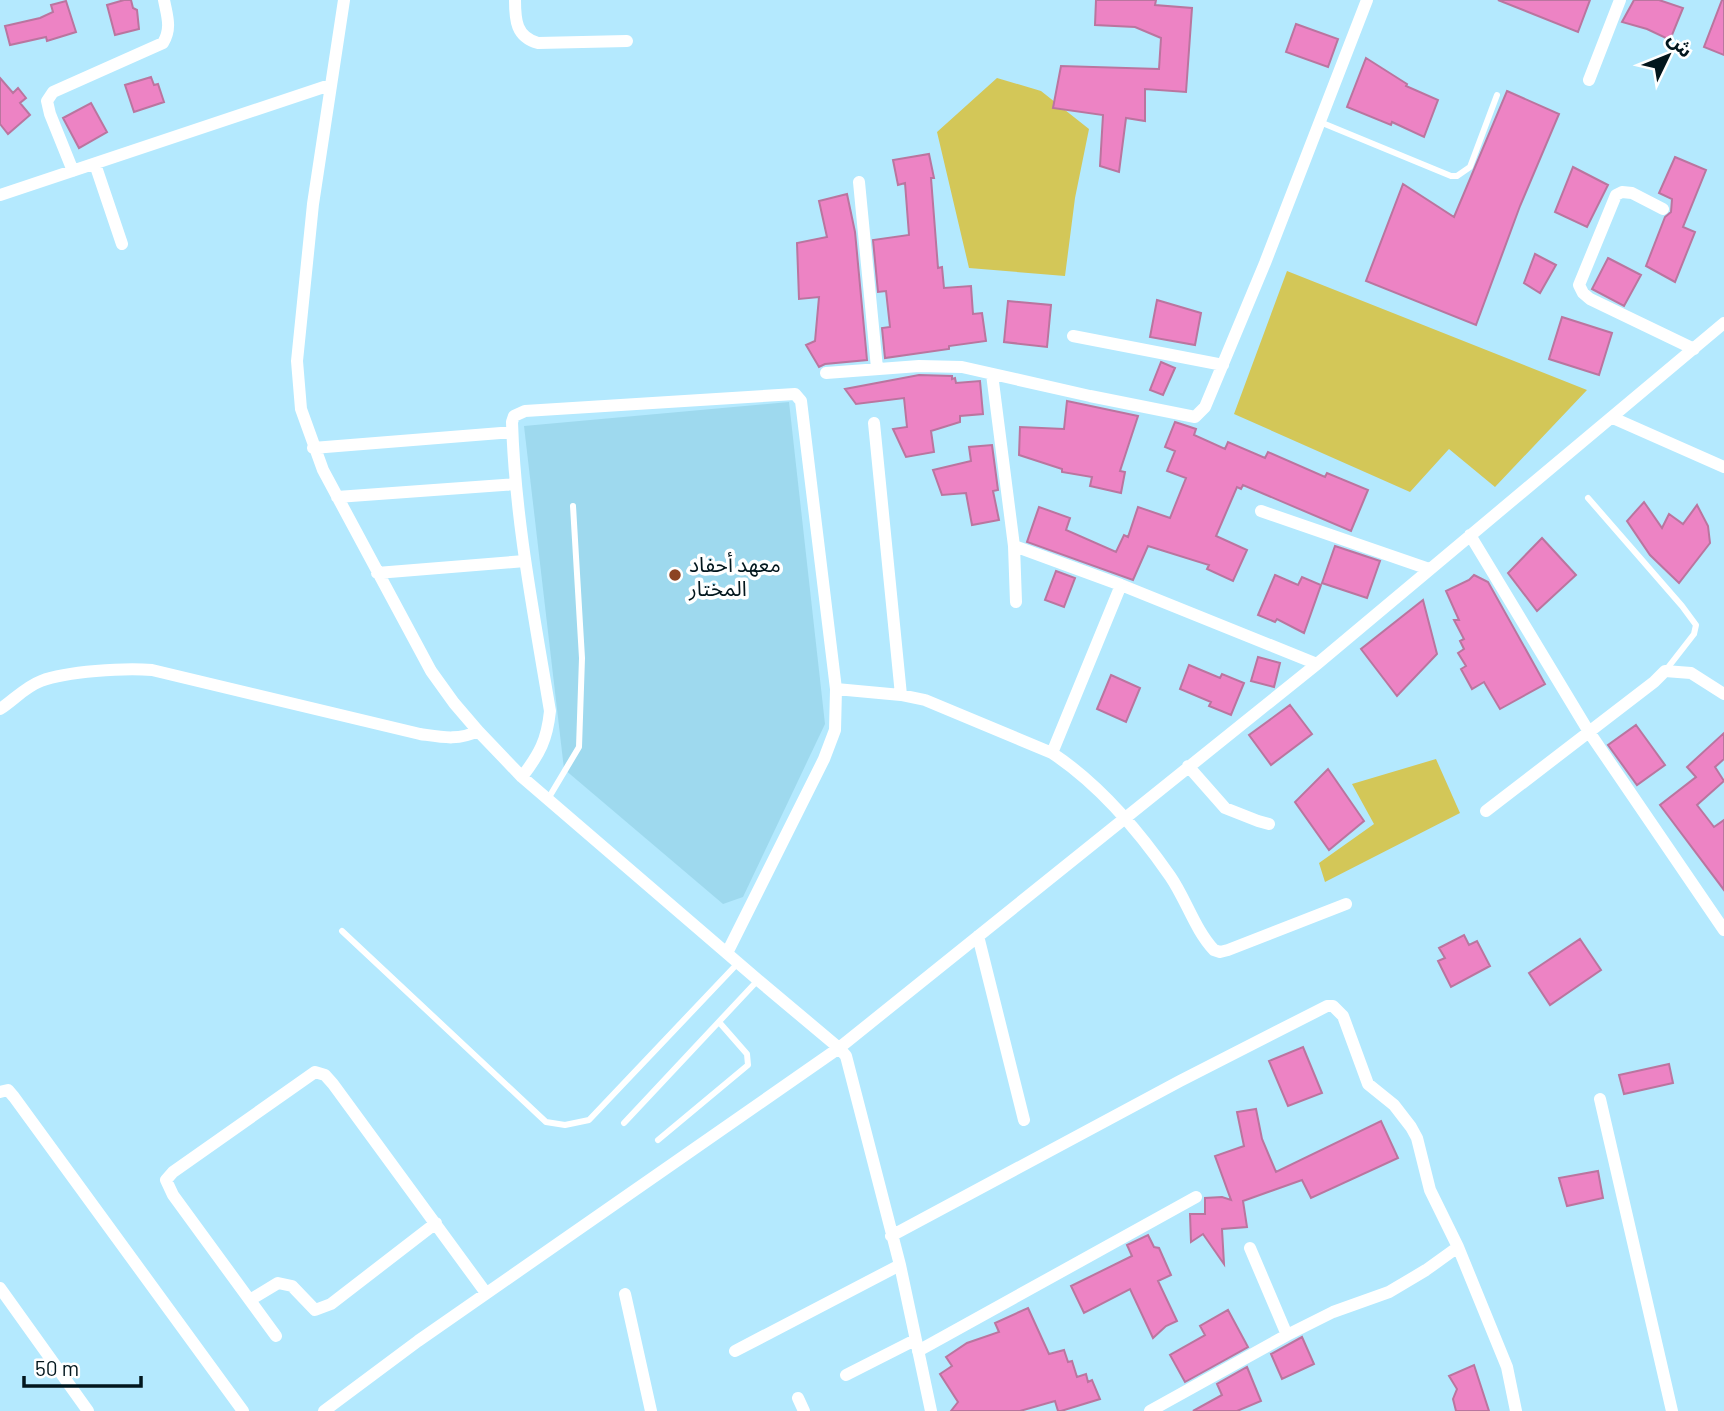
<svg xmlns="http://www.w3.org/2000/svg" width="1724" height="1411" font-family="Barlow,'Noto Sans Arabic',sans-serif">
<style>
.built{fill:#9ed9ee}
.green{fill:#d3c758}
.building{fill:#ed83c4;stroke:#ba759f;stroke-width:2}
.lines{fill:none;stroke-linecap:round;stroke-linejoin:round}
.lane{stroke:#fff;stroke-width:6}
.street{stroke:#fff;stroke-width:12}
.poi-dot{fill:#8b4323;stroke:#fff;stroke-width:2.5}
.labels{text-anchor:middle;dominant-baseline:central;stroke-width:7;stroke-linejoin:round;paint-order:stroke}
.poi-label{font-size:21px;fill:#02161d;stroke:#fff;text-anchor:start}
</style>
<rect width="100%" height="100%" fill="#b4e9fe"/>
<path class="built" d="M789 402 825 724 743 897 723 904 564 769 524 426Z"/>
<path class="green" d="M997 78 1041 91 1089 129 1075 198 1065 276 969 268 937 132Z
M1287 271 1587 390 1495 487 1449 449 1410 492 1234 414Z
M1436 759 1460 813 1325 882 1319 863 1374 824 1352 784Z"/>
<path class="building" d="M124 0H131L133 8 137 10 139 29 115 35 107 5Z
M1096 0H1156L1155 5 1192 8 1186 92 1145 89V121L1126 118 1119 172 1100 166 1103 115 1053 108 1061 66 1159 69 1161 38 1135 27 1095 25Z
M1498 0H1590L1578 32Z
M1634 0H1659L1683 8 1670 40 1647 29 1622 22Z
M1722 0H1724V55L1704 47Z
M66 1 76 32 47 41 46 37 10 45 5 26 40 18 53 12 51 5Z
M1296 24 1338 39 1328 67 1286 52Z
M1366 58 1407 84 1406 86 1438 100 1424 137 1392 122 1391 125 1347 107Z
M151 77 154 85 158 84 164 102 134 112 125 85Z
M0 78 13 93 18 88 26 98 20 103 30 115 8 134 0 124Z
M1507 91 1559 114 1520 206 1476 325 1366 281 1403 184 1454 217Z
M91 103 107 132 79 148 63 118Z
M929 154 934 178H931L938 268 942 267 944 288 971 286 973 314 982 313 986 341 949 346V349L885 358 882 328 890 327 886 291 878 292 873 240 909 235 905 183 898 185 893 160Z
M1675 157 1706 170 1683 227 1695 232 1675 282 1646 266 1665 217 1671 212 1672 199 1659 193Z
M1573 167 1608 185 1587 227 1555 212Z
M847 194 855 232 867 360 825 364 819 367 806 345 815 341 819 297 799 299 797 243 827 237 819 201Z
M1535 254 1556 265 1540 293 1524 283Z
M1608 258 1641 275 1624 306 1592 289Z
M1157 300 1201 313 1195 345 1150 337Z
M1008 301 1051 305 1047 347 1004 342Z
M1562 317 1612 333 1599 375 1549 359Z
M1161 362 1175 368 1163 395 1150 390Z
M919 375 952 376V379L955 378 956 383 980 381 983 414 960 416V422L931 431 934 452 906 457 893 429 907 427 904 398 856 404 845 389Z
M1067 401 1138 416 1120 471 1125 472 1121 493 1090 486 1092 477 1062 472V469L1019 455 1020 427 1064 429Z
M1175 422 1196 429 1194 435 1225 449 1228 442 1265 458 1268 452 1325 477 1327 473 1368 490 1351 531 1243 485 1241 489 1237 487 1216 536 1247 550 1233 581 1207 569 1209 565 1148 546 1133 580 1027 542 1039 507 1070 518 1066 530 1116 552 1124 535 1128 537 1138 507 1170 518 1186 478 1167 471 1175 451 1165 447Z
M992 445 998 490 993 491 999 520 972 525 966 493 942 495 933 470 971 461 969 447Z
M1644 502 1662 528 1669 514 1683 524 1697 505 1708 526 1710 543 1679 583 1650 555 1627 521Z
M1542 538 1576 575 1537 611 1508 573Z
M1335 546 1380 561 1367 598 1322 583Z
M1056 571 1075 578 1064 607 1045 600Z
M1275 575 1298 585 1302 577 1321 585 1304 633 1277 619 1275 622 1258 615Z
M1474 575 1488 582 1545 684 1500 709 1484 682 1472 689 1461 669 1466 666 1458 653 1464 649 1460 641 1464 639 1454 620H1459L1446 591 1469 580Z
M1423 600 1437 654 1397 696 1361 649Z
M1258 657 1280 663 1274 687 1251 681Z
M1189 665 1220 678 1222 674 1244 683 1231 715 1209 706 1211 702 1180 689Z
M1111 675 1140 688 1126 722 1097 709Z
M1290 705 1312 734 1271 765 1249 735Z
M1636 725 1665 765 1637 785 1608 745Z
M1724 733V759L1715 767 1724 781 1697 805 1714 827 1724 820V890L1660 805 1696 777 1687 767Z
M1328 769 1364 821 1329 850 1295 802Z
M1464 935 1469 945 1477 941 1490 966 1451 987 1438 961 1445 958 1439 948Z
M1580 939 1601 970 1550 1005 1529 973Z
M1303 1047 1322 1093 1288 1106 1269 1061Z
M1669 1064 1673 1083 1624 1094 1619 1075Z
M1256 1109 1262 1139 1276 1172 1381 1121 1398 1158 1311 1198 1302 1180 1243 1201 1247 1227 1222 1229 1224 1264 1203 1234 1191 1242 1190 1214H1205V1198L1222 1197 1231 1200 1215 1156 1244 1146 1237 1112Z
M1598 1171 1603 1198 1567 1206 1559 1178Z
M1148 1235 1154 1247 1159 1248 1171 1275 1158 1281 1177 1321 1166 1326 1153 1338 1130 1289 1084 1313 1071 1286 1132 1256 1127 1245Z
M1028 1308 1049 1354 1064 1350 1068 1362 1072 1361 1077 1377 1086 1374 1088 1382 1092 1380 1100 1399 1061 1411H1058L1055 1401 1020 1411H951L958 1402 940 1374 952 1366 946 1357 967 1343 999 1332 995 1323Z
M1228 1310 1248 1347 1185 1382 1170 1355 1205 1335 1200 1326Z
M1302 1337 1314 1364 1282 1379 1271 1354Z
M1474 1365 1489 1411H1456L1453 1399 1457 1389 1449 1376Z
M1247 1367 1261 1401 1237 1411H1193L1222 1395 1217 1384Z"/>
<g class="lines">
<path class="lane" d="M1320 122 1451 176H1457L1470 167 1497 95
M1588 498 1682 606 1696 625 1694 634 1666 670
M548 799 579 747 582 658 573 506
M342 931 546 1122 565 1125 589 1120 738 963
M624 1123 758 980
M658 1140 748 1065 747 1054 719 1022"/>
<path class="street" d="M344 0 313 204 297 361 301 409 323 470 431 671 454 703 478 731 522 777 758 980 839 1048 846 1056 900 1265 931 1411
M515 0C515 20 516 37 538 43L627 41
M1589 80 1620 0
M95 164 122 244
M73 171 50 114 47 101 53 92 163 43C172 28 167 16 164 0
M859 182 877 368
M0 195 330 85
M1663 209 1632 193 1622 192 1616 195 1579 285 1583 293 1590 299 1694 349
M1073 336 1223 365
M826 373 919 366 962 367 1090 396 1195 417 1205 407 1265 263 1367 0
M992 374 1014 546 1121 585 1317 664
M1613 418 1724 467
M874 423 901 695
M313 448 512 432
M337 497 516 484
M1261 511 1429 569
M1470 535 1589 732 1724 930
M1014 546 1016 602
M377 573 525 561
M836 689 901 695 925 700 1052 753C1099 784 1138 830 1170 876 1186 899 1195 930 1214 950L1220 952 1228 950 1346 904
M0 709C14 700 25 687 41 681 67 671 124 668 152 670L420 734C441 737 458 741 478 731
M1052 753 1121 585
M1188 766 1225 808 1258 821 1269 824
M522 777C540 753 547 740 550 711 534 615 515 519 512 422L514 416 525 411 795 394 801 401 836 689 835 730 824 759 727 953
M1486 811 1654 682 1665 671 1691 673 1724 694
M978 936 1024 1120
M0 1092 8 1090 14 1097 243 1411
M1600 1099 1672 1411
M891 1236 1180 1081 1327 1006H1333L1343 1016 1368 1084 1394 1105 1411 1127 1417 1138 1430 1190 1458 1247
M1250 1248 1287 1335
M0 1288 88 1411
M625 1294 651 1411
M250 1300 278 1283 292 1286 315 1310 331 1304 436 1223
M276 1336 173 1195 166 1180 173 1172 315 1072 325 1075 333 1084 486 1293
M735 1351 900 1265
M918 1351 1196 1197
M846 1375 915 1340
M798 1398 804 1411
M324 1411 418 1341 839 1048 1317 664 1724 323
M1150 1411 1287 1335 1333 1312 1389 1292 1426 1270 1458 1247 1507 1367 1516 1411"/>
</g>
<circle class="poi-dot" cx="675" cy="575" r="7"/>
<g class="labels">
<g class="poi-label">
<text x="689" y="563">معهد أحفاد<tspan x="689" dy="24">المختار</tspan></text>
</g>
</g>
<g transform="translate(1668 56) rotate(47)" stroke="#ffffff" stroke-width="5" paint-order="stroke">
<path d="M0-5L12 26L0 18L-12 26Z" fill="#02161d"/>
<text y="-10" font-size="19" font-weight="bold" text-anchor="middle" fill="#02161d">ش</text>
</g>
<path d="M24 1376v10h117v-10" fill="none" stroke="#02161d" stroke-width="3.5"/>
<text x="35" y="1376" font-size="21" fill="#02161d" stroke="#ffffff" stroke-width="5" paint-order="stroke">50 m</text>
</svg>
